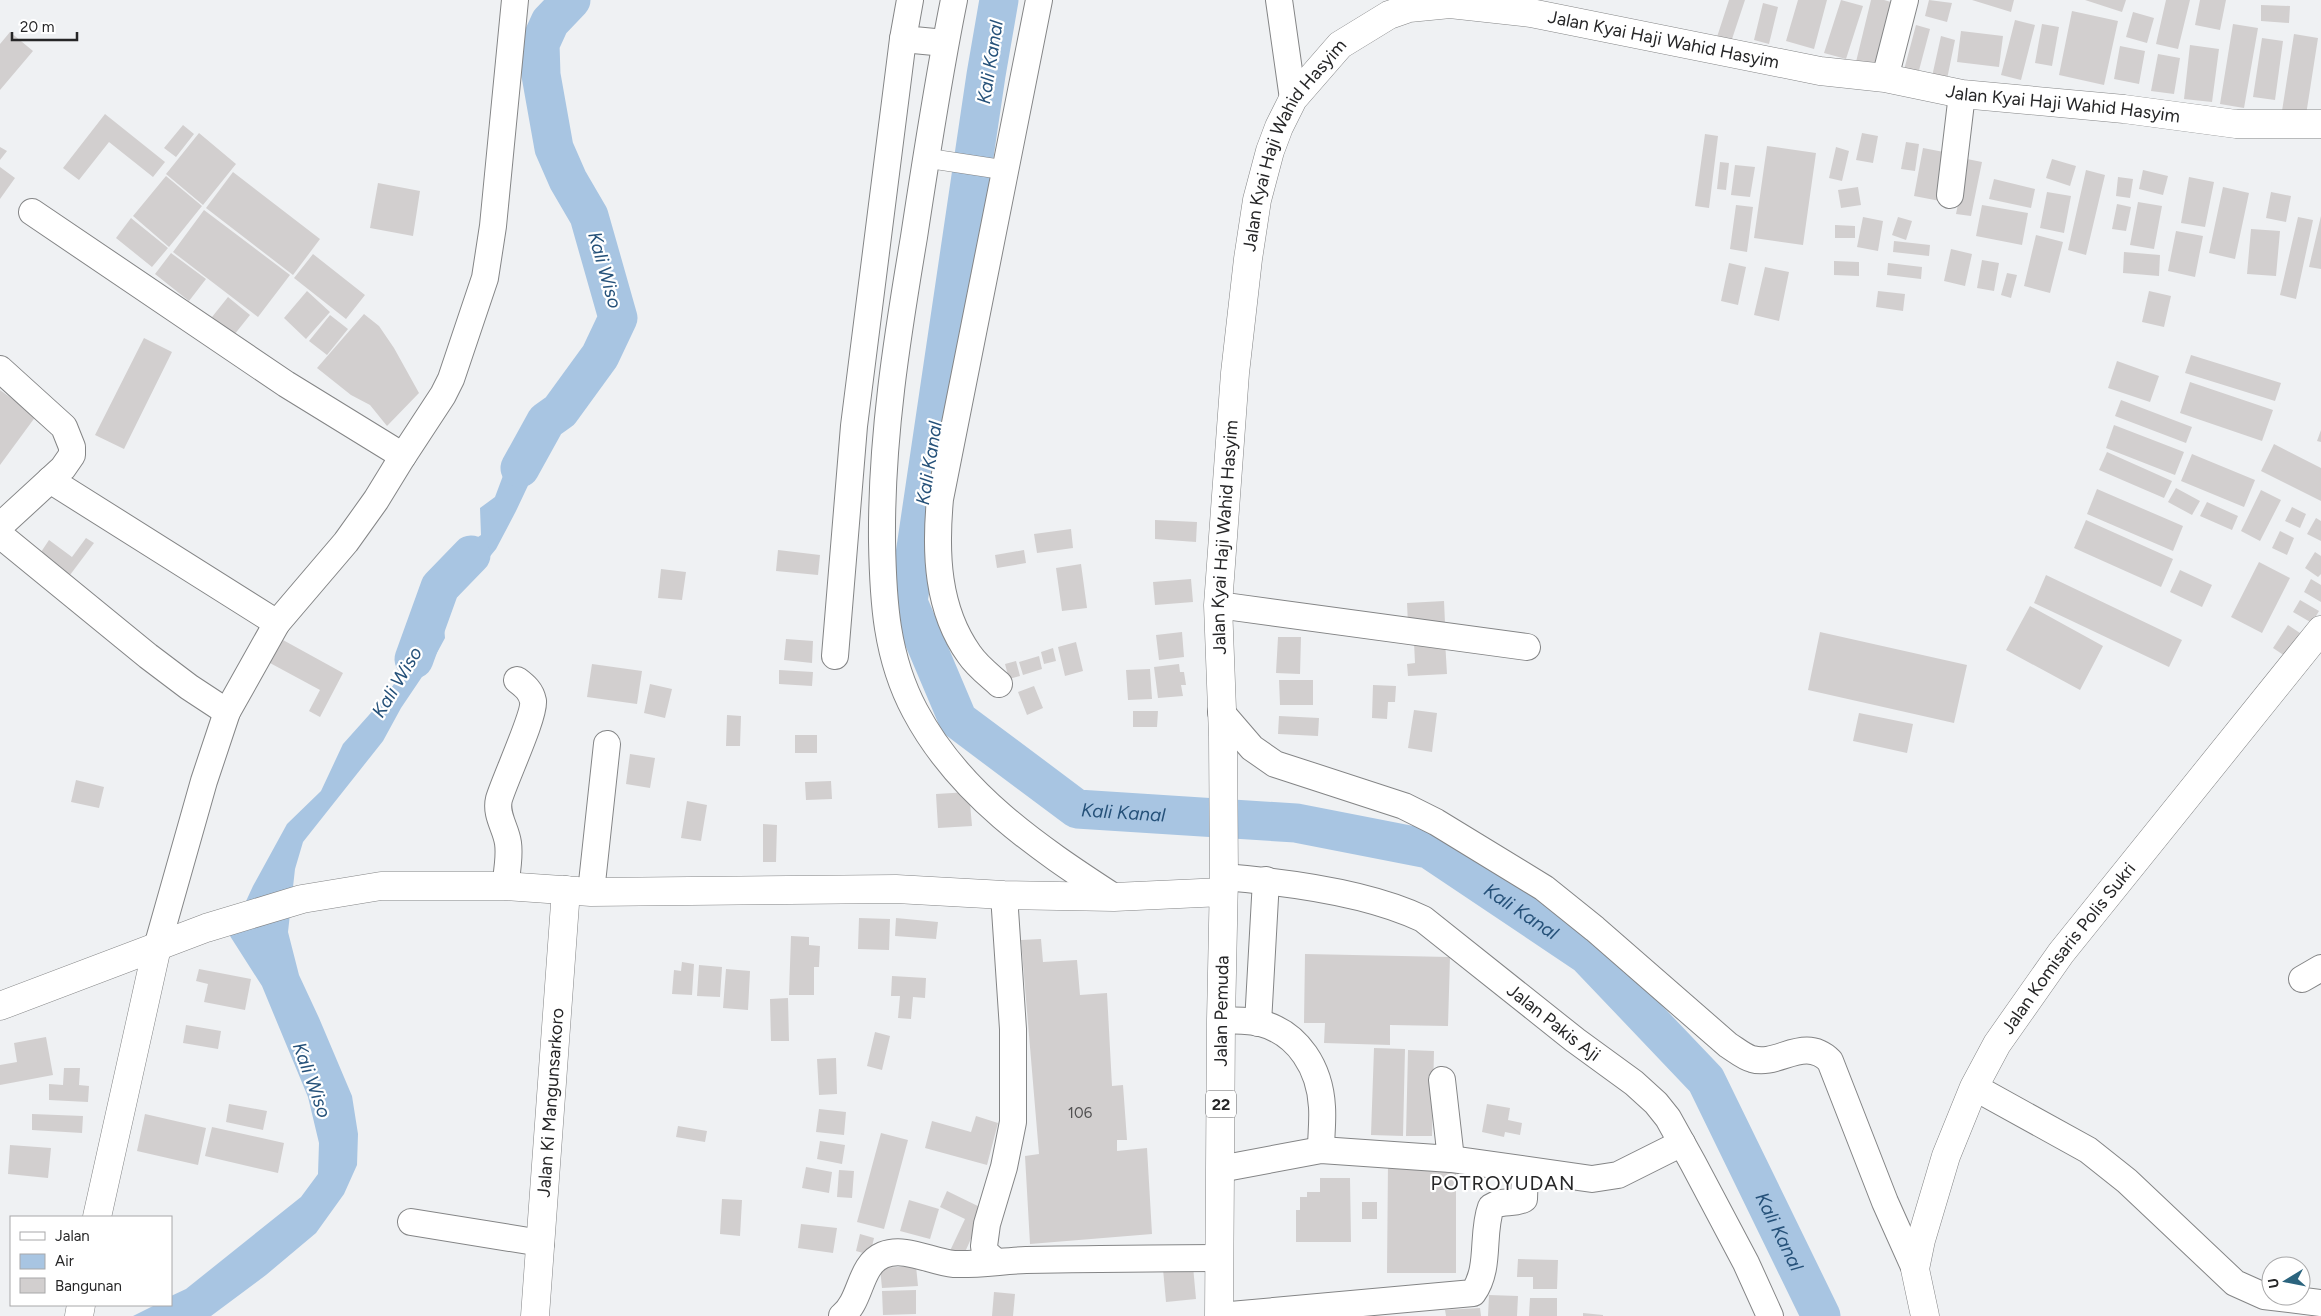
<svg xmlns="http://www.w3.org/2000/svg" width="2321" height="1316" font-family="Figtree,sans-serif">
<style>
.water{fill:#a8c5e2}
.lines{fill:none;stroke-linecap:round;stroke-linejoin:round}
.river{stroke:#a8c5e2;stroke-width:39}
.building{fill:#d2cfcf}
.pedestrian-casing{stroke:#848586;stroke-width:20}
.minor-casing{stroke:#848586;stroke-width:28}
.tertiary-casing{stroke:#848586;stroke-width:29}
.secondary-casing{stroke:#848586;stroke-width:29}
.trunk-casing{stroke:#848586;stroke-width:29}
.pedestrian{stroke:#fff;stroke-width:19}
.minor{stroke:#fff;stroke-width:26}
.tertiary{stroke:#fff;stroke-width:28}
.secondary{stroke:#fff;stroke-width:28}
.trunk{stroke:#fff;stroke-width:28}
.labels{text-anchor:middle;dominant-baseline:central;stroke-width:4.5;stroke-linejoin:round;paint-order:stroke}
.number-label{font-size:15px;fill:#515051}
.shield{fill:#fff;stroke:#676768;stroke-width:1}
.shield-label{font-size:16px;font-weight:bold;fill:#262627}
.street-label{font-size:18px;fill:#262627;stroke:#fff}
.water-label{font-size:19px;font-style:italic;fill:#255179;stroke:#fff}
.quarter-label{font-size:20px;letter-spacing:1px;fill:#262627;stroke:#fff}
</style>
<rect width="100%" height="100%" fill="#eff1f3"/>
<path class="water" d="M546 421 548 438 541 458 516 511 496 549 443 614 445 638 432 662 401 708 383 741 303 842 295 869 288 932 299 975 319 1018 352 1096 358 1134 357 1165 344 1194 316 1233 266 1275 211 1316H133L155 1305H171V1296L186 1289 301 1197 318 1174 319 1143 308 1097 262 986 230 936 253 886 287 824 321 791 343 744 377 706 408 666 425 623 439 597 434 580 453 554 481 535 480 508 495 497 504 473 519 459 531 440 536 423Z"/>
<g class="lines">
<g class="river">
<path id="s1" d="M999 0 986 75 908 602 958 720 1077 809 1296 823 1429 849 1587 955 1706 1080 1821 1316"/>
<path d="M520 468 546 421 560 411 600 356 618 318 589 216 568 180 554 148 541 75 540 44 550 22 571 0"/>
<path d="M414 659 440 587 471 555"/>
</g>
</g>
<path class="building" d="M1729 0H1745L1731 42 1717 37Z
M1798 0H1827L1814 49 1786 41Z
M1841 0 1863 6 1846 59 1824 53Z
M1871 0H1884L1898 4 1877 74 1855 66Z
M1929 0 1952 3 1947 22 1925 16Z
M1972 0H2014L2011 12Z
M2085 0H2126L2122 12Z
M2166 0H2190L2178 49 2156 44Z
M2200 0H2226L2220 30 2195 25Z
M1763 3 1778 7 1769 44 1754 40Z
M2261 5 2290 6 2289 23 2261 21Z
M2072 11 2118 21 2104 85 2059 75Z
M2133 12 2154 18 2147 43 2126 37Z
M2015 20 2035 25 2021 80 2001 75Z
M2042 24 2059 27 2052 66 2035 63Z
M2233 24 2258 28 2244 108 2220 104Z
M1916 25 1930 29 1918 74 1904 70Z
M1961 31 2003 36 1999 67 1957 62Z
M10 32 33 51 0 90V44Z
M2294 34 2318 38 2306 115 2282 111Z
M1941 36 1955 40 1946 84 1931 81Z
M2262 38 2283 41 2275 100 2253 97Z
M2190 45 2219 49 2212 102 2184 99Z
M2120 46 2145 51 2139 84 2114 79Z
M2158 54 2180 58 2174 94 2151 91Z
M105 114 165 162 153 177 109 142 79 180 63 168Z
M183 125 194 134 176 157 164 148Z
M199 133 236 164 203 205 166 174Z
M1862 133 1878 136 1873 163 1856 160Z
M1705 134 1718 136 1709 208 1695 206Z
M1906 142 1919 144 1915 171 1901 169Z
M1767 146 1816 153 1803 245 1754 238Z
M0 147 7 151 0 160Z
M1836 147 1849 151 1842 181 1829 178Z
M1923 148 1949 153 1940 201 1914 196Z
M1967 159 1982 162 1971 216 1956 214Z
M2052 159 2076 166 2070 186 2046 178Z
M1720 162 1729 163 1726 190 1717 189Z
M1735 165 1755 167 1750 197 1731 195Z
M0 167 15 178 0 199Z
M2086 170 2105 175 2086 255 2068 250Z
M2143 170 2168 176 2163 195 2139 189Z
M233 172 320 239 293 275 206 208Z
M166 176 202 206 169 247 133 216Z
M2118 177 2133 179 2130 198 2116 196Z
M2189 177 2214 182 2205 227 2181 223Z
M1994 179 2035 189 2031 208 1989 199Z
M378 183 420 191 413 236 370 228Z
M1858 187 1861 205 1841 208 1838 190Z
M2223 187 2249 193 2235 259 2209 253Z
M2047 192 2071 196 2064 233 2040 228Z
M2271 192 2291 196 2286 222 2266 218Z
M2138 202 2162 206 2154 249 2130 245Z
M2117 204 2131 207 2126 231 2112 229Z
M1736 205 1753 207 1747 252 1730 249Z
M1982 205 2028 213 2022 245 1976 236Z
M204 210 290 275 258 317 173 252Z
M2321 216V269L2309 267Z
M1863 217 1883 221 1878 251 1857 247Z
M1898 217 1912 221 1906 240 1892 235Z
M2298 217 2313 220 2296 299 2280 295Z
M131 218 168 248 152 267 116 238Z
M1835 225 1855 226V238H1835Z
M2251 229 2280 231 2276 276 2247 274Z
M2176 231 2203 236 2195 277 2168 271Z
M2036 235 2063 242 2050 293 2024 286Z
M1894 241 1930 245 1929 256 1893 252Z
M1951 249 1972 254 1965 286 1944 281Z
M2124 252 2160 255 2159 276 2123 273Z
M171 253 206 279 189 301 155 274Z
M313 254 365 295 346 319 294 278Z
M1982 260 1999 263 1994 291 1977 288Z
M1834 261 1859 262V276L1834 275Z
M1729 263 1746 267 1738 305 1721 301Z
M1888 263 1922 267 1921 279 1887 275Z
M1765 267 1789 272 1779 321 1754 315Z
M2007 273 2017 275 2011 298 2001 295Z
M307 291 330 312 306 339 284 318Z
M1878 291 1905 294 1903 311 1876 307Z
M2149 291 2171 296 2164 327 2142 322Z
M228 297 250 315 234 335 212 317Z
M364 314 379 326 394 348 419 393 387 426 370 405 351 395 317 368Z
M330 315 348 329 327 355 309 341Z
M144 338 172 352 124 449 95 435Z
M2191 355 2281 383 2275 401 2185 373Z
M2117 361 2159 376 2150 402 2108 388Z
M2190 382 2273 410 2262 441 2180 413Z
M0 390 36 416 0 465Z
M2121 400 2192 427 2186 443 2115 416Z
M2114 425 2184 452 2175 475 2106 448Z
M2321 430V442L2317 441Z
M2274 444 2321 468V501L2261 471Z
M2107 452 2172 481 2164 498 2099 470Z
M2192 454 2255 480 2244 507 2181 481Z
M2176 488 2200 501 2192 515 2168 502Z
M2097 489 2183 526 2173 551 2087 514Z
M2261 490 2281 500 2260 541 2241 531Z
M2207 502 2238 516 2232 530 2200 516Z
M2292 507 2306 514 2300 528 2285 521Z
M2316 518 2321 521V541L2307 534Z
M1155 520 1197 522 1196 542 1155 539Z
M2086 520 2173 559 2161 587 2074 548Z
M1071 529 1073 548 1037 553 1034 534Z
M2280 531 2294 538 2287 555 2272 548Z
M86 538 94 543 70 575 41 552 49 540 72 557Z
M778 550 820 555 818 575 776 571Z
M1024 550 1026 563 997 568 995 555Z
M2315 552 2321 556V574L2318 577 2305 568Z
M2259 562 2290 578 2262 633 2231 617Z
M1081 564 1087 608 1062 611 1056 568Z
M661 569 686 572 682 600 658 598Z
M2180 570 2212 585 2202 607 2170 592Z
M2046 575 2182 640 2169 667 2034 603Z
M1191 579 1193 602 1155 605 1153 582Z
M2311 579 2321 585V602L2304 592Z
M2300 600 2319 611 2312 623 2293 612Z
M1444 601 1445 623 1408 625 1407 603Z
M2030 606 2103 646 2080 690 2006 650Z
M2288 625 2300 633 2285 656 2273 648Z
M1182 632 1184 657 1159 660 1156 635Z
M1820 632 1967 665 1954 723 1808 690Z
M1278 637H1301L1300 674 1276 673Z
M786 639 813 641 812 663 784 660Z
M283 640 343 673 320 717 309 711 320 690 270 663Z
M1445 640 1447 674 1408 676 1407 664 1415 663 1414 642Z
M1076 642 1083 671 1065 676 1058 647Z
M1053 648 1056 661 1044 664 1041 652Z
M1039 656 1042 669 1023 675 1019 662Z
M1016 661 1020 676 1009 679 1005 664Z
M592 664 642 671 637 704 587 697Z
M1179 664 1180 672H1184L1186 685H1181L1183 696 1158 698 1154 667Z
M1150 669 1152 699 1128 700 1126 670Z
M779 670 813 672 812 686 779 684Z
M1279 680H1313V705H1280Z
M650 684 672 689 665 718 644 713Z
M1373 685 1396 686 1395 702H1388L1387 719 1372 718Z
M1034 686 1043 708 1027 715 1018 692Z
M1414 710 1437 713 1432 752 1408 748Z
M1133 711H1158L1157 727H1133Z
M1859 713 1913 724 1907 753 1853 741Z
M727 715 741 716 740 746H726Z
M1279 716 1319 718 1318 736 1278 734Z
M795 735H817V753H795Z
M630 754 655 758 650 788 626 784Z
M76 780 104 787 99 808 71 802Z
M831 781 832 799 806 800 805 782Z
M969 792 972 826 938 828 936 794Z
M687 801 707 805 701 841 681 838Z
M763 824 777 825 776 862H763Z
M859 918 890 919 889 950 858 949Z
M896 918 938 922 936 939 895 936Z
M791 936 809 937V945L820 946 819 967H814V995H789Z
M1041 939 1043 962 1077 960 1080 995 1107 993 1112 1086 1123 1085 1127 1140H1117V1151L1147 1148 1152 1234 1030 1244 1025 1156 1039 1154 1021 940Z
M1305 954 1450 957 1448 1026 1390 1025V1045L1324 1043 1325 1023H1304Z
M682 962 694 964 692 995 672 994 674 970 681 971Z
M699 965 722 967 720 997 697 996Z
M199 969 251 979 245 1010 204 1002 208 984 196 981Z
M726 969 750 971 748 1010 723 1008Z
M892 976 926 978 925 998 913 997 911 1019 898 1018 900 996H891Z
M788 998 789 1041H771L770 999Z
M186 1025 221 1031 218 1049 183 1043Z
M875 1032 890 1036 882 1070 867 1066Z
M46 1037 53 1075 0 1085V1065L17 1062 14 1043Z
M1374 1048 1405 1049 1403 1136 1371 1135Z
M1408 1050 1434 1051 1432 1136H1406Z
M836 1058 837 1094 819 1095 817 1059Z
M64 1068H80L79 1085 89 1086 88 1102 49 1100V1084L63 1085Z
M229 1104 267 1111 263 1130 226 1122Z
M1487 1104 1510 1108 1508 1120 1522 1123 1520 1135 1505 1132 1504 1137 1482 1132Z
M819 1109 846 1112 844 1135 816 1132Z
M32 1114 83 1116 82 1133 32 1130Z
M145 1114 206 1128 198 1165 137 1151Z
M976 1116 998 1123 987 1165 925 1148 932 1121 971 1132Z
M678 1126 707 1131 705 1142 676 1137Z
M212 1127 284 1143 278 1173 205 1156Z
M881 1133 908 1140 884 1229 857 1222Z
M820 1141 845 1145 842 1164 817 1159Z
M10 1145 51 1148 48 1178 8 1174Z
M1388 1162H1456V1273H1387Z
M806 1167 832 1172 829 1193 802 1188Z
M839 1170 854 1171 852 1198 837 1197Z
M1320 1178H1350L1351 1242H1296V1210H1300V1197H1307V1192H1320Z
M947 1191 984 1209 962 1259 949 1253 965 1219 940 1207Z
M722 1199 742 1200 740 1236 720 1234Z
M909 1200 939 1209 930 1239 900 1231Z
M1362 1202H1377V1219H1362Z
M801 1224 837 1228 833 1253 798 1248Z
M860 1234 874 1238 870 1255 856 1251Z
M1518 1259 1558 1260 1557 1289H1533V1277H1517Z
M916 1266 918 1286 882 1288 880 1268Z
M1193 1266 1196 1299 1166 1302 1163 1269Z
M916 1290V1314L883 1315 882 1291Z
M994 1292 1015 1294 1013 1316H992Z
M1489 1295 1518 1296 1517 1316H1488Z
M1530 1298H1557V1316H1529Z
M1480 1308 1481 1316H1446L1445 1310Z
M1583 1313 1603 1315V1316H1583Z"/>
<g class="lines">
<defs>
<path id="pedestrian" d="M926 158 1005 170"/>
<g id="minor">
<path d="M910 0 903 39 945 43"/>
<path d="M954 0C938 79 926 158 914 237 897 338 881 438 882 541 883 600 886 657 915 711 959 794 1037 847 1114 897"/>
<path d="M1279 0 1293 99"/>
<path d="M1885 78 1905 0"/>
<path d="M1950 195 1962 94"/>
<path d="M32 212 286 384 403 456 376 500 346 542 277 623 227 712 204 781 157 947"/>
<path d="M0 369 64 427 72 447V455L63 468 0 526"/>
<path d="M403 456 443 395 451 379 485 278 493 226 515 0"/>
<path d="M50 480 277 623"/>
<path d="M0 535 148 656 189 687 227 712"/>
<path d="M1218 605 1527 647"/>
<path d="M835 656 854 426 903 39"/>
<path d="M999 684C989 675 977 666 969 654 937 609 935 553 940 499L1039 0"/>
<path d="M1221 712 1252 748 1275 764 1404 806 1436 822 1544 888 1595 929 1728 1045C1736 1050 1744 1057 1752 1059 1778 1067 1804 1035 1830 1061L1885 1202 1915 1269"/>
<path id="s2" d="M1224 877C1286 882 1367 892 1423 919L1575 1040 1634 1083 1656 1103 1668 1118 1693 1163 1746 1263 1770 1316"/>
<path d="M505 886C507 872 510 857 508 843 506 828 495 815 499 799 505 779 535 715 533 701 531 691 525 686 517 680"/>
<path d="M591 892 607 744"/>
<path d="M2302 979 2321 968"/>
<path d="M1221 1020C1234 1021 1248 1020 1260 1023 1299 1033 1320 1069 1322 1107 1323 1121 1321 1136 1321 1150"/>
<path d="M1258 1023 1266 880"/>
<path d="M1974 1087 2088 1150 2127 1181 2235 1283 2264 1296 2321 1303"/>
<path d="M1451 1159 1592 1179 1618 1175 1682 1143"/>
<path d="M1220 1169 1321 1150 1451 1159 1442 1080"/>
<path d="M411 1222 541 1243"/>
<path d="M995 1261 985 1252 984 1246 987 1224 1004 1167 1013 1122V1029L1004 895"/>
<path d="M842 1316C862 1300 859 1265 883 1255 905 1246 931 1262 954 1264 977 1265 1002 1261 1026 1260 1090 1259 1155 1258 1219 1258"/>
<path d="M1219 1316 1473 1293C1491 1268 1481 1234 1491 1207 1503 1199 1513 1205 1524 1199L1525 1170"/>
</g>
<path id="tertiary" d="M97 1217 157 947
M79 1316 81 1305"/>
<g id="secondary">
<path d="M0 1006 206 928 302 899 381 886H505L591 892 896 889 1004 895 1114 897 1223 892"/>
<path id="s3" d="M535 1316 566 890"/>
<path id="s4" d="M1925 1316 1915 1269 1921 1240 1946 1156 1974 1087 1997 1044 2061 953 2321 630"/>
</g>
<g id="trunk">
<path id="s5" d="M1219 1316 1221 1020 1224 877 1223 736 1218 605 1235 373 1248 259 1257 200 1270 151 1279 127 1293 99 1340 45 1389 15 1409 8 1450 4 1531 13 1820 71 1885 78 1962 94 2124 109 2236 124H2321"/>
</g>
</defs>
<use href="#pedestrian" class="pedestrian-casing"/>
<use href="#minor" class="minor-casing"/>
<use href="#tertiary" class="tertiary-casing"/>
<use href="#secondary" class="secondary-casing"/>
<use href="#trunk" class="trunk-casing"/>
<use href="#pedestrian" class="pedestrian"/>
<use href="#minor" class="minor"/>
<use href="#tertiary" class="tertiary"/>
<use href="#secondary" class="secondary"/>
<use href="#trunk" class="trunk"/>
</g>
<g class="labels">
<g class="number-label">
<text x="1080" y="1113">106</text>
</g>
<rect class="shield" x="1206" y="1090.5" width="30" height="27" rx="4"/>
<g class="shield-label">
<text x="1221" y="1104">22</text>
</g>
<g class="street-label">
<text stroke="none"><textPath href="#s5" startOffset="1634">Jalan Kyai Haji Wahid Hasyim</textPath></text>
<text stroke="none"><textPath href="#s5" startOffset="2039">Jalan Kyai Haji Wahid Hasyim</textPath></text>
<text stroke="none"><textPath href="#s5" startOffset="1184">Jalan Kyai Haji Wahid Hasyim</textPath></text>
<text stroke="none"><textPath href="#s5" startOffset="779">Jalan Kyai Haji Wahid Hasyim</textPath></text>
<text stroke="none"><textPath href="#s4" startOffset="408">Jalan Komisaris Polis Sukri</textPath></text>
<text stroke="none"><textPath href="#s5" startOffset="305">Jalan Pemuda</textPath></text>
<text stroke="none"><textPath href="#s2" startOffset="371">Jalan Pakis Aji</textPath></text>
<text stroke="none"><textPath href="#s3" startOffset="214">Jalan Ki Mangunsarkoro</textPath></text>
</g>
<g class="water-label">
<text transform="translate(990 62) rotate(-81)">Kali Kanal</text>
<text transform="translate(605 270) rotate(74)">Kali Wiso</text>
<text transform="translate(929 463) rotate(-81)">Kali Kanal</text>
<text transform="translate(397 682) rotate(-59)">Kali Wiso</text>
<text stroke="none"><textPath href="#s1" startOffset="932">Kali Kanal</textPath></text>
<text stroke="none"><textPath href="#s1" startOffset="1352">Kali Kanal</textPath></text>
<text transform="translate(312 1080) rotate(70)">Kali Wiso</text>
<text stroke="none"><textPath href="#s1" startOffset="1772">Kali Kanal</textPath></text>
</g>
<g class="quarter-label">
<text x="1503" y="1183">POTROYUDAN</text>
</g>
</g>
<rect x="10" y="1216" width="162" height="90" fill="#ffffff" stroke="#a8a8a9"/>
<rect x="20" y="1232" width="25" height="8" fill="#ffffff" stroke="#a8a8a9"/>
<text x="55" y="1241" font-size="15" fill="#262627">Jalan</text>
<rect x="20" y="1254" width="25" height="15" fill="#a8c5e2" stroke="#a8a8a9"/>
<text x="55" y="1266" font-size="15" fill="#262627">Air</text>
<rect x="20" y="1278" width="25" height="15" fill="#d2cfcf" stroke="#a8a8a9"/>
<text x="55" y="1291" font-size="15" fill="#262627">Bangunan</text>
<g transform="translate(2286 1281) rotate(260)"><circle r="24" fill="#ffffff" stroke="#a8a8a9"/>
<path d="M0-4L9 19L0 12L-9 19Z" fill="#2b647e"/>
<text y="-8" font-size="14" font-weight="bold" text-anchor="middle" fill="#262627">U</text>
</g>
<path d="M12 32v8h65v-8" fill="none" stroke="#262627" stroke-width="2.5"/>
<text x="20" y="32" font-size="15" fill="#262627" stroke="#ffffff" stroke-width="4" paint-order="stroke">20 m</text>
</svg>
